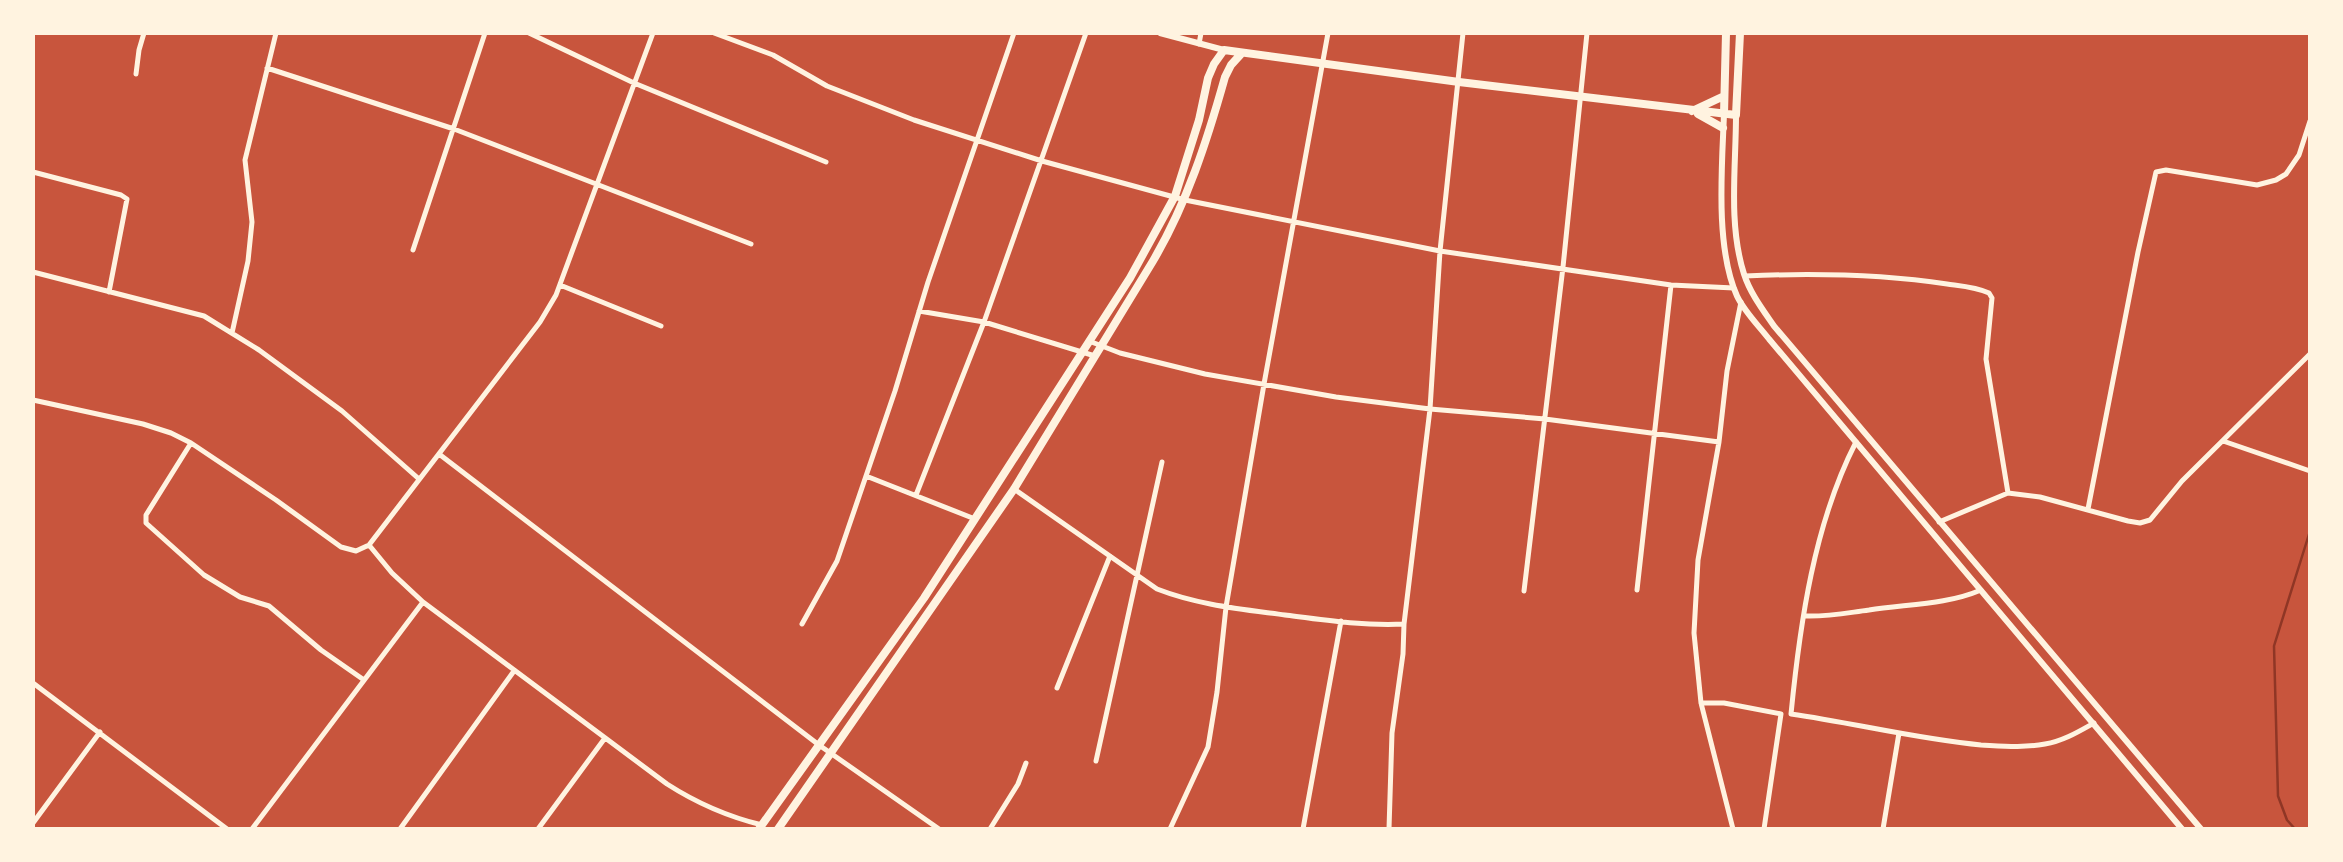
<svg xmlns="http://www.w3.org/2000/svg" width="2343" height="862" font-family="Overpass,sans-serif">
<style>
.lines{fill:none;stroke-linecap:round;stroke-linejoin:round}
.stream{stroke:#8f3625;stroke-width:2.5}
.minor{stroke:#fff3e0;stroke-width:5}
.tertiary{stroke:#fff3e0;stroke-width:6}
.primary{stroke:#fff3e0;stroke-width:8}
</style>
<rect width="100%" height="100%" fill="#c8553d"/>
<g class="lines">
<path class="stream" d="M2295 829 2287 820 2278 796 2274 646 2310 531"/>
<path class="minor" d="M529 33 634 83 826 162
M714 33 773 55 827 86 914 120 1042 161 1185 200 1440 251 1671 285 1734 288
M1199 44 1201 33
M267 68 454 129 751 244
M136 74 139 50 144 33
M33 172 121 195 127 199 109 292
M413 250 485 33
M33 272 204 316 259 350 342 411 419 479
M1745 276C1812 273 1880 274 1947 284 1961 286 1976 287 1989 293L1992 298 1986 359 2008 493
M560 285 661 326
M919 311 984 322 1095 356
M232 333 248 261 252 222 245 160 276 33
M1089 341 1120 353 1205 374 1336 397 1430 409 1545 419 1719 442
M33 400 143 424 171 433 191 443 276 500 341 547 356 551 369 545
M2223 441 2310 471
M1856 442C1814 524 1800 623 1791 714 1854 723 1917 739 1981 745 2002 746 2024 748 2045 744 2063 741 2078 732 2094 723
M191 443 146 515V523L204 575 240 597 269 606 321 650 364 680
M439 454 819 745 939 829
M866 476 975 519
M1014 489 1157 589C1198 605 1241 609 1285 615 1324 620 1364 626 1404 624L1430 409 1440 251 1463 33
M916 495 984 322 1086 33
M2088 509 2138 252 2156 172 2166 170 2257 185 2276 180 2286 174 2299 155 2310 121
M1939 522 2008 493 2040 497 2128 521 2140 523 2150 520 2182 481 2310 354
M1637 590 1671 285
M1524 591 1563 267 1587 33
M423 602 667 784C695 802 729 817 762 825
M1804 616C1828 617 1846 613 1869 610 1906 604 1946 605 1981 590
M802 624 837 561 895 391 928 282 1014 33
M33 683 227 829
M1057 688 1110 556
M1701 703H1724L1781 714
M1096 761 1162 462
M33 823 100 732
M252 829 423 602 392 573 369 545 540 322 556 295 653 33
M400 829 514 671
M538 829 605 738
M990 829 1018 784 1026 763
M1170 829 1208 747 1217 692 1226 607 1264 384 1328 33
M1303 829 1341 621
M1389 829 1392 733 1403 654 1404 624
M1733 829 1701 703 1694 633 1698 560 1719 442 1727 371 1741 302
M1764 829 1781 714
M1883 829 1899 733"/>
<path class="tertiary" d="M1160 33 1224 50
M1724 114C1722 167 1715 247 1737 296 1744 311 1758 325 1769 339L2182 829
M1736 115C1736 167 1728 224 1744 274 1750 293 1763 310 1774 326L2201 829"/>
<path class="primary" d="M1692 111 1724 96
M1698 114 1723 128
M1724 114 1726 33
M759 829 924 598 1130 278 1175 196 1199 120 1208 78 1214 64 1224 50 1459 82 1736 115 1740 33
M778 829 1014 489 1153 261C1187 203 1207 141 1225 77L1231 65 1241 54"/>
</g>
<rect width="2343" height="862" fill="none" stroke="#fff3e0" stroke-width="70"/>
</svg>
